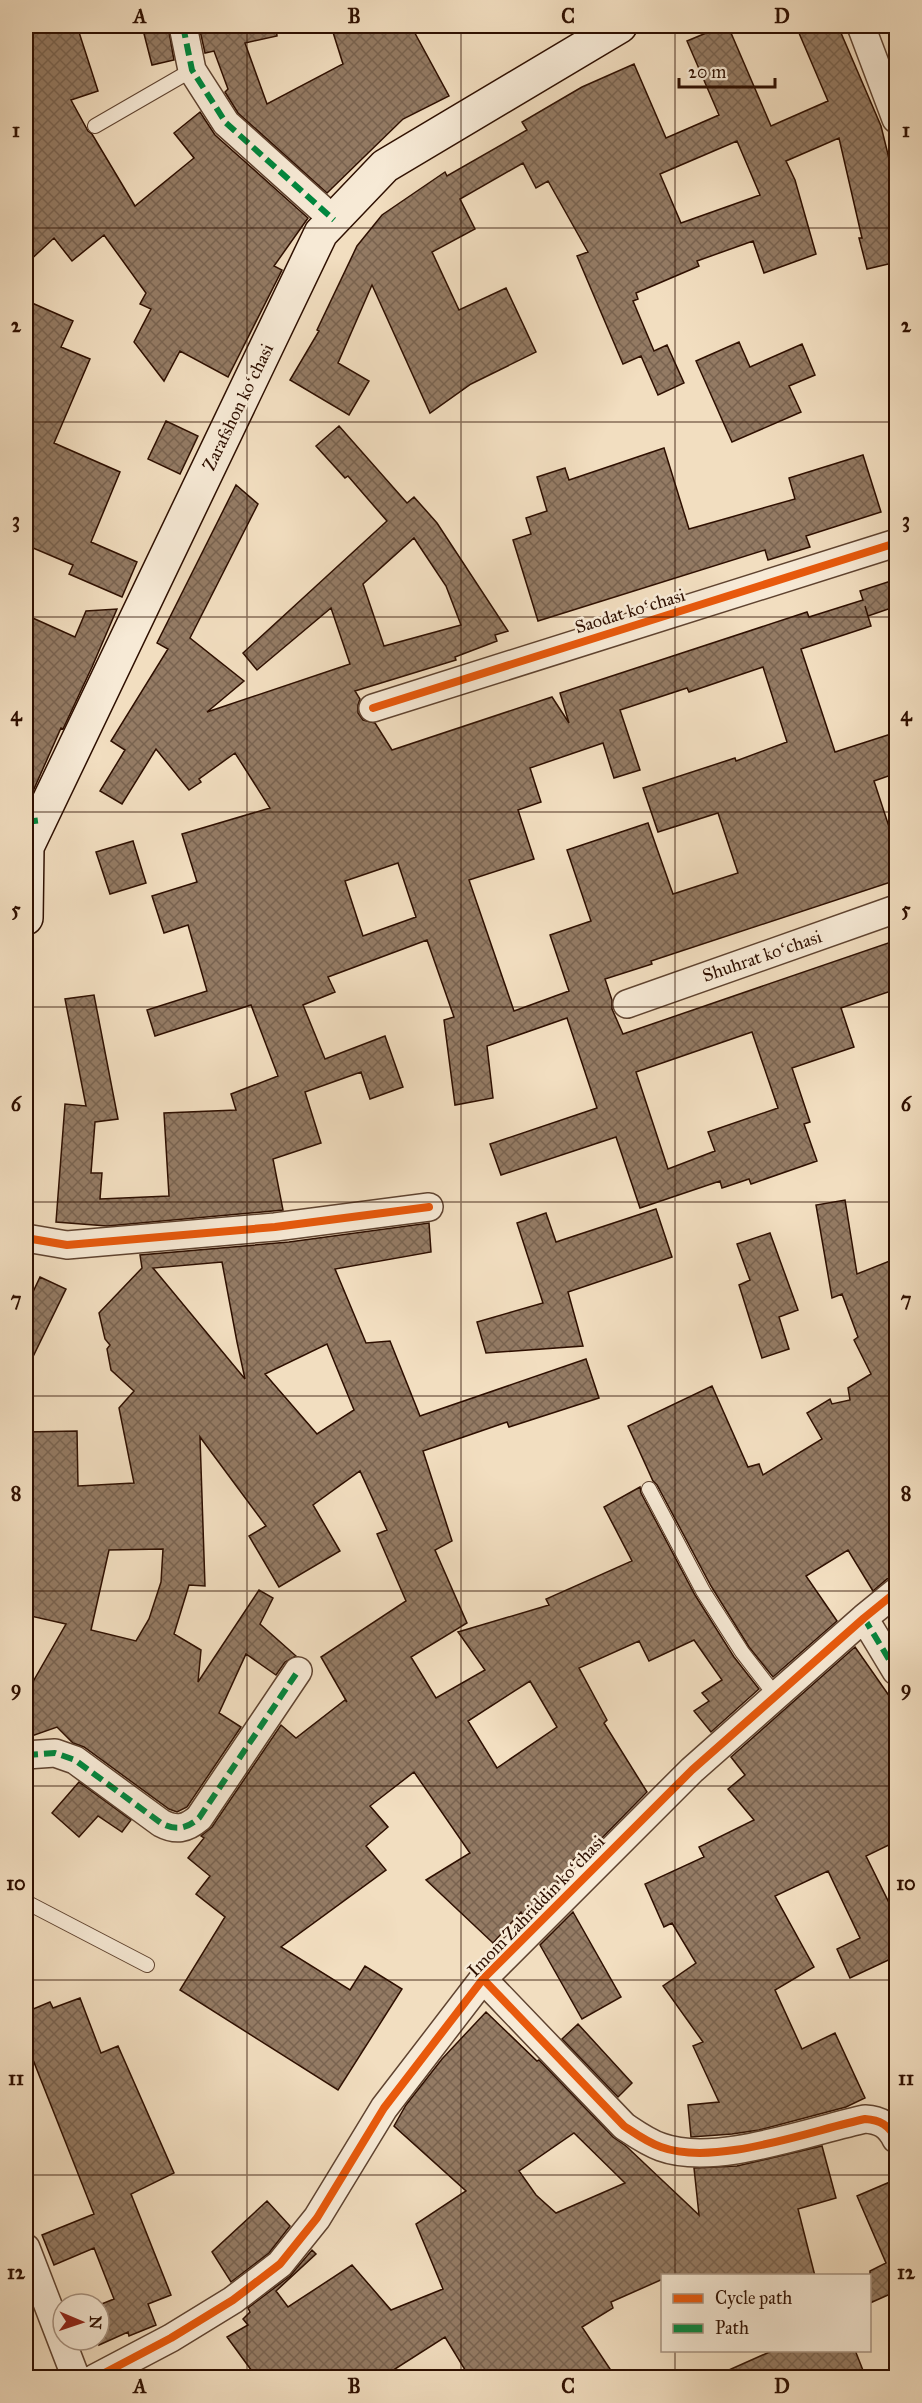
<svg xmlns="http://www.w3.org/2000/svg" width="922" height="2403" font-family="'IM FELL Great Primer',serif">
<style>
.building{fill:url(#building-cross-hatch);stroke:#2e0f00;stroke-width:1.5;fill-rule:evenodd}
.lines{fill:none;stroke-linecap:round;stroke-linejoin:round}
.service-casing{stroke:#5f4330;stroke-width:16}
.minor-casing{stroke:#5f4330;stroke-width:30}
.secondary-casing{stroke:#2e0f00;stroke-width:36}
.service{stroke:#f7ead6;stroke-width:14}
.minor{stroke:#f7ead6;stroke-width:27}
.secondary{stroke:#f7ead6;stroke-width:33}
.quiet{stroke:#00873e;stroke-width:6;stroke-dasharray:12 6;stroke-linecap:butt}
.cycleway-casing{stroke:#f7ead6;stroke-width:11}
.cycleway{stroke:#e8590c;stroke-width:8}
.grid{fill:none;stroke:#2e0f00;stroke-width:1.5;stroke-opacity:0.55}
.labels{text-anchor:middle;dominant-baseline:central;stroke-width:5;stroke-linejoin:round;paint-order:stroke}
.street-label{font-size:18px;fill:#2e0f00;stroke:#f7ead6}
.neatline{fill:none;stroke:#2e0f00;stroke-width:2}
.grid-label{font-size:20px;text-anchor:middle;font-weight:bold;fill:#2e0f00}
</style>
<defs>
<pattern id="building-cross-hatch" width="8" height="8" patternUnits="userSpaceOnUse" patternTransform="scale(1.5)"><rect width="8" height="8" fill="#947b64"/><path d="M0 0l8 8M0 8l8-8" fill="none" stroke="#796350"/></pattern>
</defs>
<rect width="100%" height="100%" fill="#f2dec0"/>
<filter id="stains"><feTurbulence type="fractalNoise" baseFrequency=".00333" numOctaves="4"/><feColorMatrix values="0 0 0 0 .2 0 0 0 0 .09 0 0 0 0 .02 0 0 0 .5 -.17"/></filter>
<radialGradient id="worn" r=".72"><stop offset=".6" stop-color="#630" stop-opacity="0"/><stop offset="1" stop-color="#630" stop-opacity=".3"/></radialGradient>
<path class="building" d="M26 26H77L98 91 71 100 88 131 92 134 135 206 194 158 174 133 200 112 215 135 308 218 274 266 282 270 228 377 180 351 164 381 134 342 151 309 140 304 146 293 104 235 72 261 54 238 26 264Z
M142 26H168L174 60 152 65Z
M199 26H276L277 36 245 43 267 104 343 64 331 26H411L449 96 403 119 327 193 238 113 225 92 228 89 214 51 205 53Z
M723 26H728L771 126 828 101 796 26H838L881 126 897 191V262L867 269 859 238H862L839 138 786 161 795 180 816 254 764 273 753 241 697 261 699 266 636 293 638 299 633 301 654 351 667 345 684 383 658 395 641 356 623 364 577 256 588 252 548 181 536 188 523 163 460 199 475 229 432 252 459 310 506 288 536 352 471 384 430 413 372 285 338 363 369 381 349 415 290 380 319 331 317 330 357 246 382 215 445 172 447 176 527 130 522 122 582 87 634 64 666 138 719 115 687 41ZM737 141 760 195 681 223 660 174Z
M32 303 73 321 61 347 90 359 54 443 120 472 91 542 137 562 122 597 69 574 73 565 26 545V319Z
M739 342 750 367 802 344 815 375 789 386 801 412 732 442 696 361Z
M166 421 198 436 180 474 148 459Z
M339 426 407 503 414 497 437 523 508 631 495 635 497 641 455 657 456 660 355 691 360 699 358 705V713L363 720 375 723 392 750 552 697 569 723 560 693 807 612 809 617 863 600 860 591 897 579V606L868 616 865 606 871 626 801 649 835 752 897 732V773L874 781 897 851V880L651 961 652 964 605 979 612 1000V1009L623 1034 897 940V989L841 1008 854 1047 792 1068 810 1122 804 1124 817 1161 751 1184 749 1179 722 1188 720 1181 640 1208 616 1137 501 1175 490 1144 597 1108 567 1018 487 1046 493 1098 455 1105 444 1020 454 1017 427 940 328 977 335 992 303 1005 325 1059 385 1036 403 1087 370 1099 361 1072 305 1092 321 1143 273 1159 283 1210 107 1226 56 1222 65 1104 86 1106 65 999 94 995 118 1119 95 1122 91 1173H102L100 1199 169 1196 164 1113 236 1110 231 1094 278 1076 251 1005 155 1036 147 1010 207 991 188 925 164 933 152 896 197 882 182 834 270 808 235 753 199 779 201 782 189 790 156 749 122 804 100 791 125 750 111 741 168 649 157 643 236 485 258 504 190 638 244 681 207 712 350 664 331 608 257 670 243 653 387 521 348 476 345 478 316 446ZM414 538 446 586 461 625 384 646 363 584ZM763 667 787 742 736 761 735 758 643 788 658 832 718 813 738 873 673 894 648 823 567 850 591 921 550 935 569 991 514 1011 469 880 534 859 518 810 541 802 530 768 603 743 614 778 640 770 620 710 687 688 689 692ZM398 863 416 917 363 936 345 881ZM752 1032 778 1108 708 1132 715 1151 668 1169 636 1072Z
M664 448 689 529 795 499 789 478 863 455 881 512 806 536 810 547 768 560 765 550 538 621 513 540 531 534 526 518 547 511 537 477 565 468 569 480Z
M117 609 92 667 63 729 61 728 26 807V615L75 637 86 611Z
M133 841 146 883 110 894 96 852Z
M845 1200 857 1274 897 1258V1577L887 1579 873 1591 848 1550 806 1576 837 1621 773 1677 749 1647 711 1586 657 1485 653 1481 628 1426 712 1386 748 1467 759 1464 763 1475 822 1439 807 1413 830 1399 832 1404 850 1400 848 1388 871 1374 854 1340 858 1337 842 1294 832 1298 816 1205Z
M656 1209 672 1257 568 1292 583 1346 486 1353 477 1322 543 1303 517 1223 546 1213 556 1242Z
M429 1223 431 1252 335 1269 366 1343 390 1341 420 1416 586 1359 599 1398 509 1427 507 1422 423 1451 452 1541 435 1550 467 1623 411 1657 436 1698 485 1670 458 1632 549 1605 546 1599 632 1561 604 1507 640 1487 641 1493 695 1595 734 1657 759 1689 711 1732 694 1711 709 1701 702 1693 722 1680 694 1640 649 1661 639 1641 579 1668 607 1720 604 1723 647 1792 599 1841 568 1864 571 1869 523 1916 521 1912 493 1943 426 1880 470 1853 414 1772 370 1806 388 1827 366 1846 386 1870 281 1947 350 1990 365 1966 402 1989 338 2090 180 1990 225 1917 196 1894 210 1876 188 1858 204 1838 201 1836 212 1827 281 1725 296 1738 345 1700 347 1702 321 1657 406 1601 377 1534 387 1530 360 1471 313 1505 340 1551 279 1587 249 1536 266 1526 200 1437 205 1586 189 1585 174 1634 201 1650 198 1682 259 1590 273 1598 260 1624 296 1656 285 1662 276 1675 246 1654 219 1713 241 1727 187 1807 177 1812 169 1809 84 1747 73 1743 57 1727 26 1738V1694L66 1624 26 1615V1432L77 1431 78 1486 134 1483 119 1408 134 1391 111 1370 107 1349 110 1345 105 1339 99 1313 142 1268 140 1255 289 1242ZM222 1262 237 1342 245 1379 153 1268ZM327 1344 354 1410 317 1434 265 1374ZM163 1549 161 1582 149 1619 136 1641 91 1630 109 1550ZM530 1681 557 1727 497 1768 468 1721Z
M770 1233 798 1310 779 1317 789 1349 762 1358 739 1285 750 1280 737 1244Z
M40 1277 66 1289 26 1371V1307Z
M855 1647 897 1707V1841L866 1856 897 1919V1956L850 1978 837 1949 860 1938 828 1871 775 1896 814 1967 775 1990 802 2049 835 2033 865 2098 846 2107 759 2130 732 2134 691 2137 688 2105 719 2102 693 2046 703 2042 663 1986 696 1963 672 1923 664 1927 645 1884 704 1857 699 1847 754 1820 728 1789 745 1775 731 1757Z
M79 1782 131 1820 122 1832 98 1816 79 1837 52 1813Z
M573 1912 621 1997 582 2019 540 1945Z
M80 1998 101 2053 118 2046 174 2173 131 2194 171 2295 148 2304 156 2325 129 2336 128 2332 99 2345V2305L114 2299 94 2248 54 2265 42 2235 94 2214 26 2042V2012L50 2002 53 2008Z
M486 2012 537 2061 539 2060 613 2137 626 2146 699 2215 694 2168 737 2166 822 2146 836 2198 798 2209 815 2276H663V2279L611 2302 613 2308 582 2327 616 2378H470L445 2337 381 2378H257L227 2337 248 2325 243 2319 250 2312 248 2308 290 2276 312 2250 316 2254 276 2291 288 2307 352 2265 391 2310 443 2289 416 2224 466 2191 394 2126 406 2105 442 2059ZM574 2133 625 2183 556 2213 536 2195 519 2171Z
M578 2024 632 2083 618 2097 562 2039Z
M897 2179V2291L870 2303V2271L886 2263 857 2196Z
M267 2201 290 2226 269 2253 231 2282 212 2252Z
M774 2350H855L866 2378H711Z"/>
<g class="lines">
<defs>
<path id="service" d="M579 26 585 46
M95 126 192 70
M649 1489 703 1591 742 1652 776 1696
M26 1902 147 1965"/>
<path id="minor" d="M183 26 192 70 226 123 334 220
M861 26 896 119
M373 708 896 543
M627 1004 896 909
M26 1238 67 1245 275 1227 429 1207
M864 1618 896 1671
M26 1755 55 1753 75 1760 161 1823C176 1831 186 1829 199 1818L298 1671
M483 1979 624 2126C636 2134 647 2142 661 2147 715 2167 809 2131 865 2119 880 2120 889 2125 896 2139
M26 2248 76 2378
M95 2378 171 2338 233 2300 280 2264 317 2218 384 2108 483 1979 692 1770 864 1618 896 1592"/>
<path id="secondary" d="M26 918 27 847 321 233 385 166 620 26"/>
</defs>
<use href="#service" class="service-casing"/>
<use href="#minor" class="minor-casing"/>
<use href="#secondary" class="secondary-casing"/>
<use href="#service" class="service"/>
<use href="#minor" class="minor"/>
<use href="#secondary" class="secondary"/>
<path class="quiet" d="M183 26 192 70 226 123 334 220
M26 822 41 820
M864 1618 896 1671
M26 1755 55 1753 75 1760 161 1823C176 1831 186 1829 199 1818L298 1671"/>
<defs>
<path id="cycleway" d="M373 708 896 543
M26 1238 67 1245 275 1227 429 1207
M483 1979 624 2126C636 2134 647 2142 661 2147 715 2167 809 2131 865 2119 880 2120 889 2125 896 2139
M95 2378 171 2338 233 2300 280 2264 317 2218 384 2108 483 1979 692 1770 864 1618 896 1592"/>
</defs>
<use href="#cycleway" class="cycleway-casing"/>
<use href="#cycleway" class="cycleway"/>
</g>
<path class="grid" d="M247 26V2378M461 26V2378M675 26V2276M26 228H896M26 422H896M26 617H896M26 812H896M26 1007H896M26 1202H896M26 1396H896M26 1591H896M26 1786H896M26 1980H896M26 2175H896M675 2350V2378"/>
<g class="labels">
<g class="street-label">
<text transform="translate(238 407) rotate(-64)">Zarafshon koʻchasi</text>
<text transform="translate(630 611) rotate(-17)">Saodat koʻchasi</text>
<text transform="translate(762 956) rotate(-19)">Shuhrat koʻchasi</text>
<text transform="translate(536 1906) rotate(-46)">Imom Zahriddin koʻchasi</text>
</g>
</g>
<rect width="922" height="2403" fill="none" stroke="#f2dec0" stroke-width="66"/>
<rect x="661" y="2274" width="210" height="78" fill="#f7ead6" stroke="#a79280" stroke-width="1.5"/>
<rect x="673" y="2294" width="30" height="9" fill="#e8590c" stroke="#a79280" stroke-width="1.5"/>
<text x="715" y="2304" font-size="18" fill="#2e0f00">Cycle path</text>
<rect x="673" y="2324" width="30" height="9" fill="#00873e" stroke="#a79280" stroke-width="1.5"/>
<text x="715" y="2334" font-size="18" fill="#2e0f00">Path</text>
<g transform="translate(81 2322) rotate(92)"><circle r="28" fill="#f7ead6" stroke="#a79280" stroke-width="1.5"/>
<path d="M0-4.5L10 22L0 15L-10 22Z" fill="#8f2418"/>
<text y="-9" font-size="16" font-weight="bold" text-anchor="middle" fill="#2e0f00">N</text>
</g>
<path d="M679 78v9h96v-9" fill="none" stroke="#2e0f00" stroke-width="3"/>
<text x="688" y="78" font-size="18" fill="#2e0f00" stroke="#f7ead6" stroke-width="4.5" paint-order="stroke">20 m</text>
<rect x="33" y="33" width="856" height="2337" class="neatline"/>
<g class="grid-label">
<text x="140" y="23">A</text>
<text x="354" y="23">B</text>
<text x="568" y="23">C</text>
<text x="782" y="23">D</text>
<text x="16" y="137">1</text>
<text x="906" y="137">1</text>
<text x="16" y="332">2</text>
<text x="906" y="332">2</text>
<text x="16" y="527">3</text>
<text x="906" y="527">3</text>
<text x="16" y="721">4</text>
<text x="906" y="721">4</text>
<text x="16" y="916">5</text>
<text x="906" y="916">5</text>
<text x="16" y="1111">6</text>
<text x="906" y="1111">6</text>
<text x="16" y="1306">7</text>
<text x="906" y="1306">7</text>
<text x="16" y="1500">8</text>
<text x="906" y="1500">8</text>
<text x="16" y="1695">9</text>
<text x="906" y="1695">9</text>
<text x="16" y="1890">10</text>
<text x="906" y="1890">10</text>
<text x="16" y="2085">11</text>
<text x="906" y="2085">11</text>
<text x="16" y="2279">12</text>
<text x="906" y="2279">12</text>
<text x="140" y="2393">A</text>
<text x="354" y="2393">B</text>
<text x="568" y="2393">C</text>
<text x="782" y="2393">D</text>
</g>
<rect width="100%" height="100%" filter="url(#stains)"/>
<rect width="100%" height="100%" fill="url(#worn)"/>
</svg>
